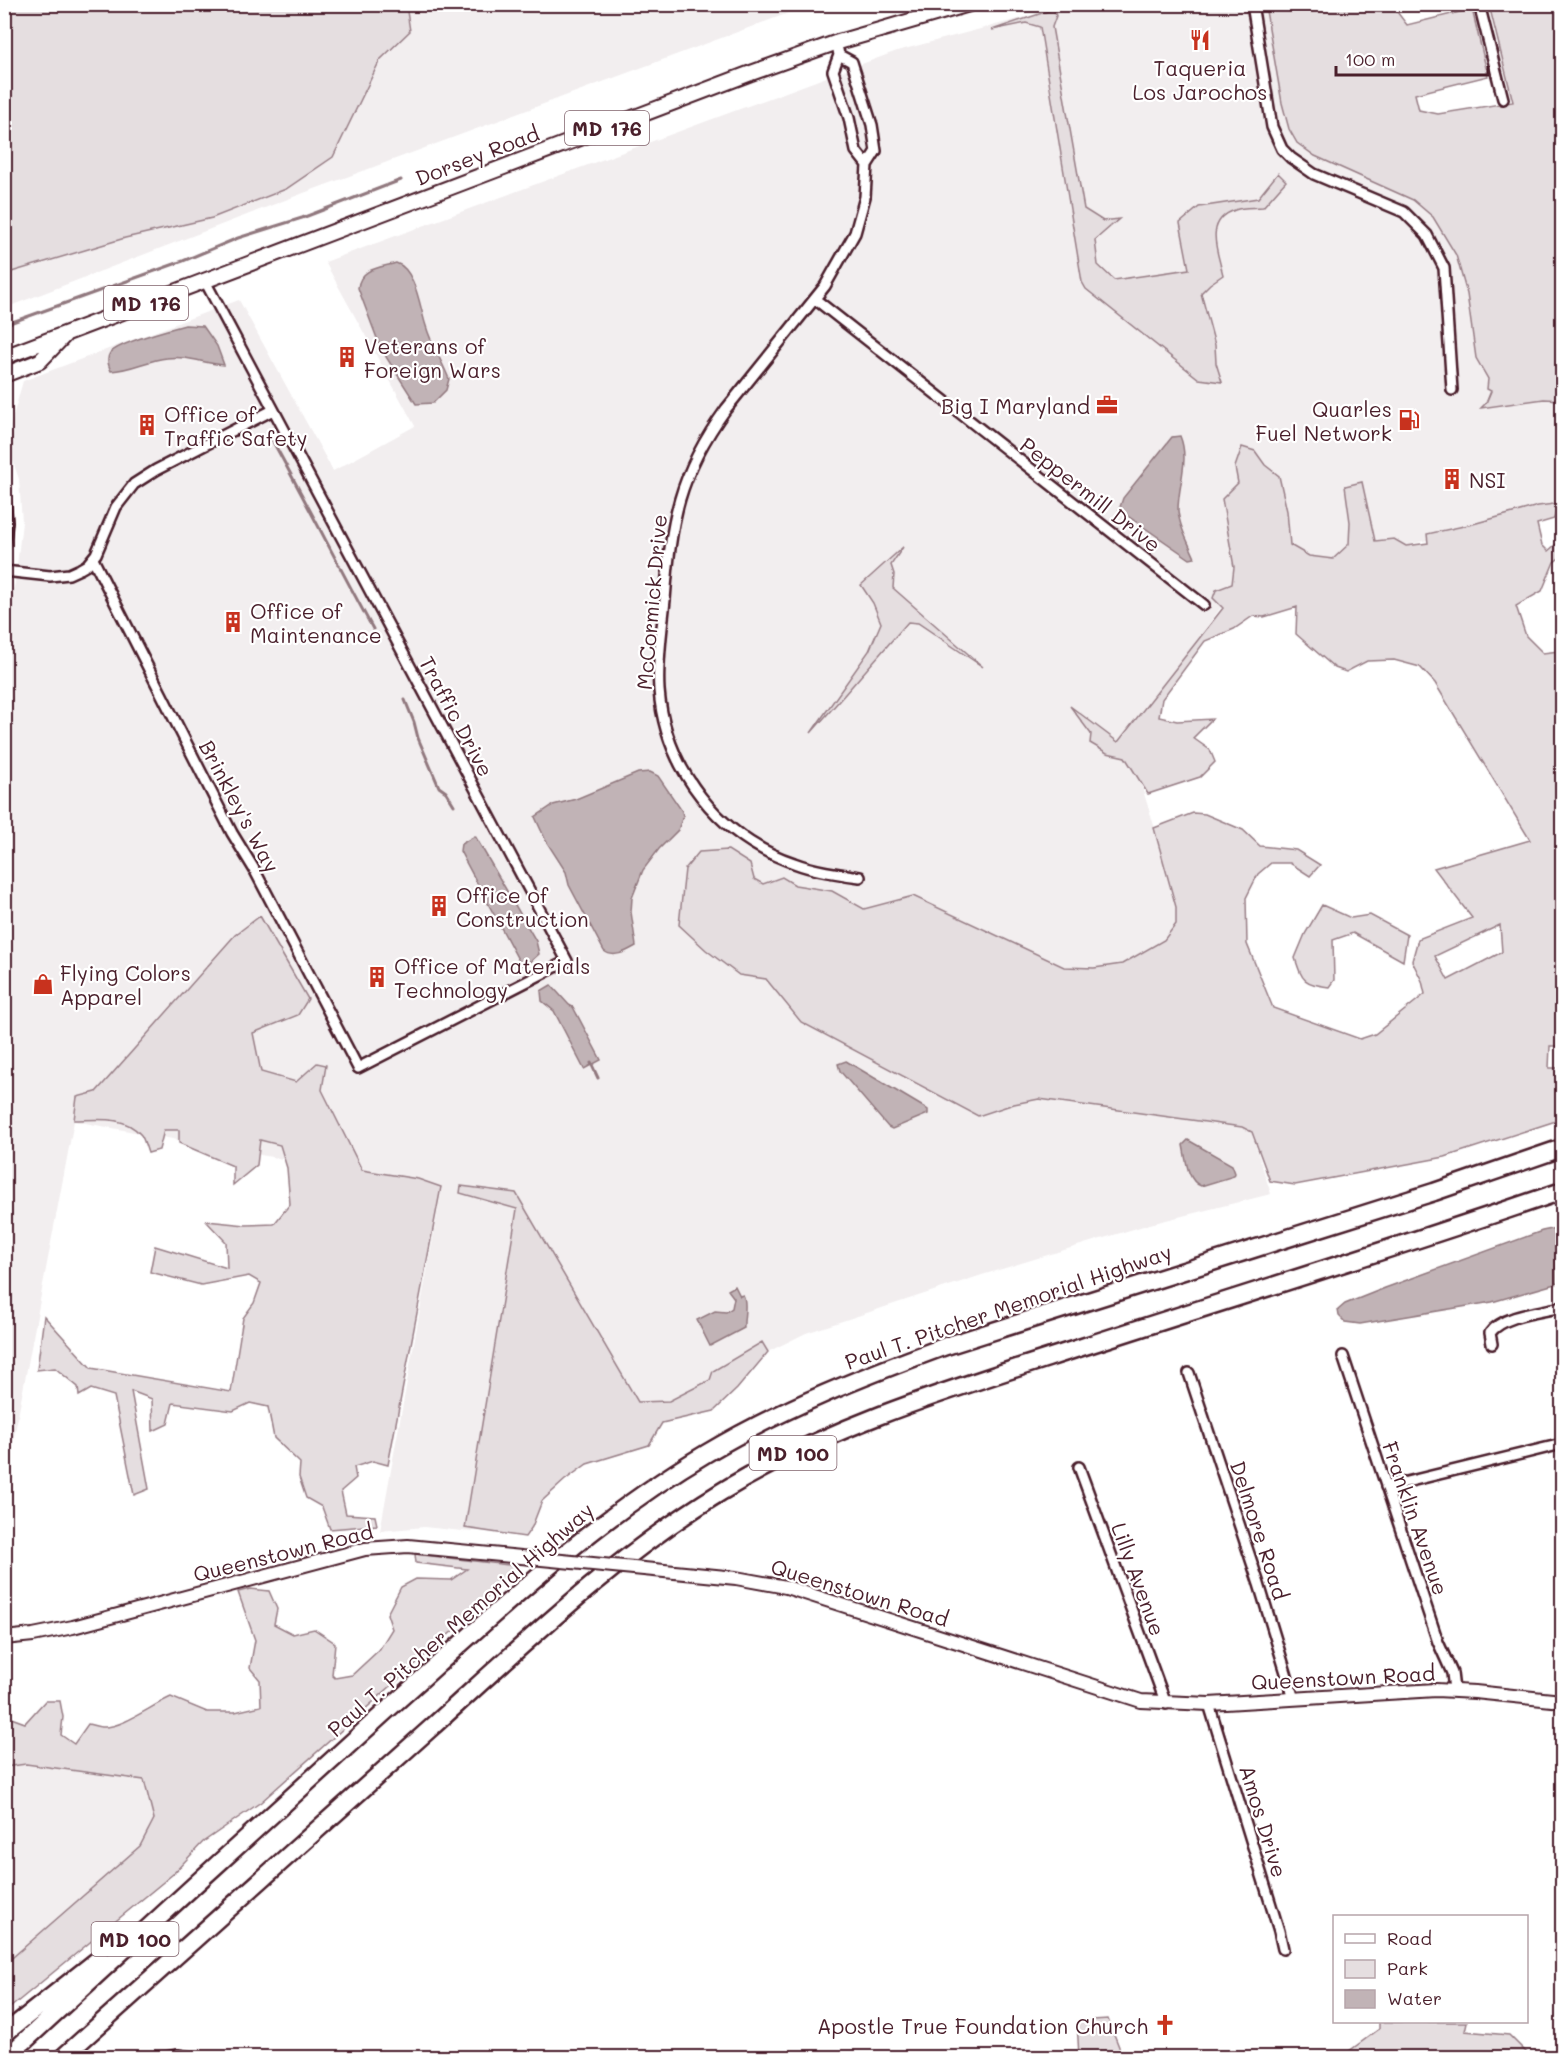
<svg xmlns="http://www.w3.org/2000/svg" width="1567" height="2062" font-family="Mali,sans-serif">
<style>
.built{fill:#f2eeef}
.green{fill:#e5dee0;stroke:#987e86;stroke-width:1.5;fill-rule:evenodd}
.water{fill:#c1b3b6;stroke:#91787e;stroke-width:1.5}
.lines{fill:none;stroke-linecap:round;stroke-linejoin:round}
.stream{stroke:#91787e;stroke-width:3}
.street-casing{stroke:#4a1f2b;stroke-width:14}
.secondary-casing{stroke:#4a1f2b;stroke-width:16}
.primary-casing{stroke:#4a1f2b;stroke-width:18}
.highway-casing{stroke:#4a1f2b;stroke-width:21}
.street{stroke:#fff;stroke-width:9}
.secondary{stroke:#fff;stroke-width:12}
.primary{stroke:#fff;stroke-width:14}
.highway{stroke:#fff;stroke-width:16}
.secondary-bridge-casing{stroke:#4a1f2b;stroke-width:16;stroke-linecap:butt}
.secondary-bridge{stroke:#fff;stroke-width:12}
.labels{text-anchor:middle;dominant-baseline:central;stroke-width:4.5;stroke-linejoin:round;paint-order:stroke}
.shield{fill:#fff;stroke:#80626b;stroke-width:1.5}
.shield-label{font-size:20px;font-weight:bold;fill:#4a1f2b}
.poi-label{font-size:21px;fill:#4a1f2b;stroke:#fff;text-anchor:start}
.street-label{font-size:21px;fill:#4a1f2b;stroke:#fff}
</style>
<rect width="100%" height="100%" fill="#fff"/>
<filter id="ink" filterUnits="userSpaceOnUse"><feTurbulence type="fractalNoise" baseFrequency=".0167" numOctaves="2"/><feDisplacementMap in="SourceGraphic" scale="12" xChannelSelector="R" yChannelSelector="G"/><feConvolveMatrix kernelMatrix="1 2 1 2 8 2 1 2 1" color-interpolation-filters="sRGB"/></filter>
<g filter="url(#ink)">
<path class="built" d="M5 5H810L301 194 5 308Z
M1071 5H1271L1409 196 1433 217 1448 240 1456 255 1467 294 1476 358 1488 379 1532 399 1562 400V509L1238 584 1126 737 1271 1194 1150 1224 982 1275 806 1333 663 1404 472 1532 424 1527 380 1531 442 1188 74 1121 5 1485 4 600 10 601 15 583 22 522 19 479 6 441 23 381 239 300 333 471 415 426 325 262 897 51Z
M26 1764 144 1780 154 1819 140 1846 5 1964V1767Z"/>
<path class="green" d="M4 5H406L410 31 380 60 333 157 286 189 212 218 125 238 5 274Z
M1265 5H1395L1397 12 1407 25 1472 9 1488 76 1415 94 1419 110 1438 114 1513 102 1489 5H1562V400L1544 399 1481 408 1486 403 1491 391 1487 389 1488 379 1476 358 1467 294 1456 255 1433 217 1413 200 1315 156 1297 143 1289 129 1282 103Z
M1054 9 1056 16 1052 27 1084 209 1103 221 1119 219 1095 240 1098 265 1114 280 1189 269 1180 223 1199 207 1258 198 1278 173 1286 181 1263 207C1254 208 1243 207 1235 210 1203 221 1218 252 1223 275L1210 284 1201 293 1215 345 1216 363 1222 382 1199 379 1086 289 1082 282 1040 27 1026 23 992 30Z
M1242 447 1255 451 1265 465 1279 476 1287 511 1290 545 1309 556 1333 559 1349 544 1350 522 1345 486 1362 482 1375 541 1394 539 1406 546 1428 543 1427 534 1473 524 1538 506 1562 503V506L1557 507 1554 519 1537 524 1542 545 1548 551 1562 539V556L1554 562 1542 591 1516 606 1526 636 1543 653 1559 651 1562 649V1046H1550L1549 1068H1562V1119L1445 1157 1295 1185 1270 1181 1252 1132 1242 1127 1039 1099 1014 1104 978 1116 801 1022 766 979 739 975 706 950 679 925 685 869 699 852 728 850 750 864 754 879 763 884 782 877 795 885 832 891 864 909 913 896 1064 967 1094 968 1122 964 1164 940 1176 924V907L1154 828 1193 813 1205 814 1243 830 1260 846 1296 850 1320 865 1310 876 1290 863H1271L1258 874 1246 898 1247 944 1273 1008 1360 1039 1375 1034 1425 994 1422 981 1412 961 1418 939 1472 918 1434 868 1530 840 1435 683 1420 667 1394 660 1367 661 1346 672 1335 668 1296 634 1297 607 1264 617 1253 616 1234 629 1205 641 1162 699 1159 717 1177 721 1212 719 1193 738 1210 750 1215 762 1200 777 1148 794 1125 757 1107 753 1090 743 1091 734 1070 706 1118 742 1223 608 1213 598 1216 590 1232 584 1234 567 1222 499 1238 483 1235 467ZM1500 925 1502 952 1448 980 1435 956Z
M903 547 891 565 894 574 893 588 983 667 918 623 908 622 811 733 869 651 881 623 873 603 861 585Z
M1322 905 1351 918 1370 915 1407 935 1403 961 1353 933 1333 940 1334 980 1329 987C1303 983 1303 982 1295 958L1305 934Z
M260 916 308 999 298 1015 253 1033 261 1072 296 1082 317 1063 326 1065 322 1090 362 1170 418 1179 441 1187 388 1465 373 1461 354 1467 356 1478 341 1491 346 1514 375 1516 377 1525 330 1529 322 1507 306 1498 299 1477 300 1463 274 1438 268 1407 250 1403 233 1411 173 1403 168 1424 153 1431 152 1399 131 1391 149 1489 134 1495 114 1396 91 1389 79 1396 78 1387 55 1368 37 1370 44 1316 91 1368 231 1392 243 1318 254 1303 261 1283 249 1276 201 1285 150 1272 155 1246 227 1268 226 1242 206 1221 246 1225 274 1224 290 1204 287 1168 280 1145 260 1140 257 1165 233 1185V1166L179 1143V1130H164L159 1150 148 1153C146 1148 144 1139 141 1135 125 1115 96 1120 74 1120L77 1097 96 1092 235 935Z
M461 1186 516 1193 638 1402 669 1401 710 1380 713 1371 762 1342 768 1352 737 1389 714 1411 662 1423 649 1445 587 1464 565 1480 542 1501 532 1527 525 1537 465 1528 517 1209 460 1193Z
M415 1554 517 1566 456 1628 261 1802 203 1842 173 1874 5 2012V1964L140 1846 154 1819 144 1780 26 1764 5 1767V1712L14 1719 25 1723 45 1701H60L63 1717 61 1735 74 1744 88 1724C93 1725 97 1727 102 1727 121 1729 152 1705 171 1697L207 1712H235L261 1706 260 1680 250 1668 255 1640 238 1592 250 1589 269 1591 277 1609 274 1624 293 1634 314 1629 335 1643 332 1675 335 1678 352 1675 379 1650 392 1629 387 1614 401 1587 416 1579 451 1580 467 1569 416 1563Z
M1108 2019 1123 2057H1079L1077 2021Z
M1379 2022H1467L1465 2031 1509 2035 1531 2057H1341L1379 2029Z"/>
<path class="water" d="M396 263C416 269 420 309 426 326 431 344 442 361 449 379L446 390 433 403 416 404 381 349 358 288C360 268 380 268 396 263Z
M185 325 203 326 217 346 224 365C205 364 187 355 167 358 147 360 132 370 111 371 108 365 106 359 110 353 120 342 170 329 185 325Z
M1180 436C1190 460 1178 485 1178 510 1179 526 1189 544 1195 558L1190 559 1119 510 1123 498 1172 437Z
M650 772 658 776 682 811 683 816 678 830 659 849 643 870 632 898 631 912 636 946C627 951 614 959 604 951L569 885 566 872 546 841 535 817 553 805 576 799 638 773Z
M475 836 536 941 539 954 531 961 521 965 460 851 461 844Z
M551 985 569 1005 573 1007 601 1060 584 1069 554 1011 542 1001 541 991Z
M846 1061 925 1108 928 1110V1114L892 1129 888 1127 840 1071 838 1064Z
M1188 1140 1232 1165 1235 1173 1234 1176 1201 1186C1187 1181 1186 1159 1183 1145Z
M1562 1227V1282L1492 1302 1360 1324 1345 1322 1339 1316 1338 1310 1345 1304 1385 1288 1542 1231Z
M735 1286 740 1296 743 1295C748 1303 743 1318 744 1328L710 1346 697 1320 715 1311 726 1312 732 1308 734 1298 728 1290Z"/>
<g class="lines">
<path class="stream" d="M4 325 183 261 238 238 302 218 401 180
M271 438C306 501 338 565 373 629
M405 700 414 722 418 738 439 787 446 792 454 805
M591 1063 598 1078
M1485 2058 1497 2053 1504 2058"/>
<defs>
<path id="street" d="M1252 4 1272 127 1282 149 1291 158 1314 174 1404 212 1427 235 1444 268 1452 390
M1479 4 1503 99
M838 50 839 55 833 71 849 118 856 151 867 165
M839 55 852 62 872 125 876 151 867 165 865 197 855 233 825 286 726 409C678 475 671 521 665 600 662 630 657 661 659 690 665 769 720 838 794 863 815 871 838 874 860 877
M815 299 1204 605
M4 489 7 522 4 546
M93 559 232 833 254 869 358 1068 567 961 205 281
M4 571 50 576 69 574 80 569 87 565 96 554 116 507 134 484 156 470 273 410
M1492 1344 1490 1333C1503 1315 1541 1312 1562 1307
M1343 1356 1438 1642 1452 1673 1454 1690
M1189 1373 1259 1584 1294 1699
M1079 1467 1166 1704
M1386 1487 1562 1444
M1209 1704 1279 1931 1283 1949
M162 2058 178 2055 195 2058"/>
<path id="secondary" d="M654 1570 736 1578 786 1587 1141 1701 1209 1704 1436 1690 1475 1692 1562 1701
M4 1638 33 1635 73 1627 365 1549 408 1546 511 1556"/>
<path id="primary" d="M4 357 751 73 835 43 969 4
M4 375 40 361 64 336"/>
<path id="highway" d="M4 2034 100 1958
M6 2058C132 1942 259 1826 386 1711 488 1620 588 1523 707 1453 783 1408 864 1376 946 1346L1434 1192 1562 1148
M62 2058C186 1948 309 1837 432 1727 524 1644 614 1557 721 1492 832 1424 958 1387 1082 1347 1242 1295 1403 1246 1562 1191"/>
</defs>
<use href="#street" class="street-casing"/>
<use href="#secondary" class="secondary-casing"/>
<use href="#primary" class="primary-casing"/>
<use href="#highway" class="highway-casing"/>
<use href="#street" class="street"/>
<use href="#secondary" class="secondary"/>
<use href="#primary" class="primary"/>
<use href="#highway" class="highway"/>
<defs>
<path id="secondary-bridge" d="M511 1556 654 1570"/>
</defs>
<use href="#secondary-bridge" class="secondary-bridge-casing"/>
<use href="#secondary-bridge" class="secondary-bridge"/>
</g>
</g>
<defs>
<symbol id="restaurant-bare" viewBox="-9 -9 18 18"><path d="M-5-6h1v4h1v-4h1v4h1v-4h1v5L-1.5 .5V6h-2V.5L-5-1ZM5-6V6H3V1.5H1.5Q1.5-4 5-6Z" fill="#c8321e" stroke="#fff" stroke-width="2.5" paint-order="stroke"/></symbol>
<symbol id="building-bare" viewBox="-9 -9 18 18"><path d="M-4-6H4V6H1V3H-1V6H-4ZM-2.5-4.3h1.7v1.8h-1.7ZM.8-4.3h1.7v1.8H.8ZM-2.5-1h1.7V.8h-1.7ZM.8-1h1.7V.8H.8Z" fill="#c8321e" stroke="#fff" stroke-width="2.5" paint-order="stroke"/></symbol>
<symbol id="office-bare" viewBox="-9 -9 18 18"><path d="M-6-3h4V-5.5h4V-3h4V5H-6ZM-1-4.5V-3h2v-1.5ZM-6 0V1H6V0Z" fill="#c8321e" stroke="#fff" stroke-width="2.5" paint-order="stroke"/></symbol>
<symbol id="fuel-bare" viewBox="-9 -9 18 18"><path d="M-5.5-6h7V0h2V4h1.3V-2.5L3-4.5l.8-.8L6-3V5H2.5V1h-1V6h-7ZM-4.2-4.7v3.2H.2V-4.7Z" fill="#c8321e" stroke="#fff" stroke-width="2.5" paint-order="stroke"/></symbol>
<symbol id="shop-bare" viewBox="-9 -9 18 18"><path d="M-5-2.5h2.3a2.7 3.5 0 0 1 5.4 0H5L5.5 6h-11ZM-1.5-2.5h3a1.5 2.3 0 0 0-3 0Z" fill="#c8321e" stroke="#fff" stroke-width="2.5" paint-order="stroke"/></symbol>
<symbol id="church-bare" viewBox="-9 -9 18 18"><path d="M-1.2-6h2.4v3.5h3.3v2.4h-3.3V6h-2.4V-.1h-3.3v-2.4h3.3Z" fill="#c8321e" stroke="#fff" stroke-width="2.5" paint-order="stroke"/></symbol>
</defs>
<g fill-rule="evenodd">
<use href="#restaurant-bare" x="1185" y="25" width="30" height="30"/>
<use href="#building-bare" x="332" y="342" width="30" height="30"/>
<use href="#office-bare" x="1092" y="390" width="30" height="30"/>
<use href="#fuel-bare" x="1394" y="405" width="30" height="30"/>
<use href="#building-bare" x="132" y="410" width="30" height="30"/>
<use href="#building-bare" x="1437" y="464" width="30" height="30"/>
<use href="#building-bare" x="218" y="607" width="30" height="30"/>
<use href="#building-bare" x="424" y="891" width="30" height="30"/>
<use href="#building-bare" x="362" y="962" width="30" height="30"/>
<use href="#shop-bare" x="28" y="969" width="30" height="30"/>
<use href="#church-bare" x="1150" y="2010" width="30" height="30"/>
</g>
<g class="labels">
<g class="shield">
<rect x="565" y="111" width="84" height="34" rx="4.5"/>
<rect x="104" y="286" width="84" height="34" rx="4.5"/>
<rect x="749.5" y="1436" width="87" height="34" rx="4.5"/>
<rect x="91.5" y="1922" width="87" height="34" rx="4.5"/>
</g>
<g class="shield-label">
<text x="607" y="128">MD 176</text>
<text x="146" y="303">MD 176</text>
<text x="793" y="1453">MD 100</text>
<text x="135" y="1939">MD 100</text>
</g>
<g class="poi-label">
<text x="1200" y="67" text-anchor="middle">Taqueria<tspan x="1200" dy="24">Los Jarochos</tspan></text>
<text x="364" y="345">Veterans of<tspan x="364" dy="24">Foreign Wars</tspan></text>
<text x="1090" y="405" text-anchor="end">Big I Maryland</text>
<text x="1392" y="408" text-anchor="end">Quarles<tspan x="1392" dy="24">Fuel Network</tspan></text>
<text x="164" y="413">Office of<tspan x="164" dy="24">Traffic Safety</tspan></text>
<text x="1469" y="479">NSI</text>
<text x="250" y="610">Office of<tspan x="250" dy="24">Maintenance</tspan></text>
<text x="456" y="894">Office of<tspan x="456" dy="24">Construction</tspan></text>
<text x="394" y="965">Office of Materials<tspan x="394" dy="24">Technology</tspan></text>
<text x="60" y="972">Flying Colors<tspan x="60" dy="24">Apparel</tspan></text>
<text x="1148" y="2025" text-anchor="end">Apostle True Foundation Church</text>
</g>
<g class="street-label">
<text transform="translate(477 155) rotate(-21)">Dorsey Road</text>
<text transform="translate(1091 494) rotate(38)">Peppermill Drive</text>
<text transform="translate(651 602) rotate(-85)">McCormick Drive</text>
<text transform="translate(457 716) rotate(62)">Traffic Drive</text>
<text transform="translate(240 806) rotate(62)">Brinkley's Way</text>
<text transform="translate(1008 1306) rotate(-19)">Paul T. Pitcher Memorial Highway</text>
<text transform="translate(1416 1518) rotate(71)">Franklin Avenue</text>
<text transform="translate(1260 1530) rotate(72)">Delmore Road</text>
<text transform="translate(283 1552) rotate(-14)">Queenstown Road</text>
<text transform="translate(1139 1579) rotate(70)">Lilly Avenue</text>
<text transform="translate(860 1592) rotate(17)">Queenstown Road</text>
<text transform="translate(460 1619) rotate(-41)">Paul T. Pitcher Memorial Highway</text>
<text transform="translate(1343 1677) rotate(-3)">Queenstown Road</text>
<text transform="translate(1264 1821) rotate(73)">Amos Drive</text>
</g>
</g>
<rect width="1567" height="2062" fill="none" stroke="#fff" stroke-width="24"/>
<rect x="12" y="12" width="1543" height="2038" fill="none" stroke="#4a1f2b" stroke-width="2" filter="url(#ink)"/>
<rect x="1333" y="1915" width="195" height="108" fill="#ffffff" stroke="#b7a5aa" stroke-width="1.5"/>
<rect x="1345" y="1934" width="30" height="9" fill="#ffffff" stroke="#b7a5aa" stroke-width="1.5"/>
<text x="1387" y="1945" font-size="18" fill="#4a1f2b">Road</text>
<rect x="1345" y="1960" width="30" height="18" fill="#e5dee0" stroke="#b7a5aa" stroke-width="1.5"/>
<text x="1387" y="1975" font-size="18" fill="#4a1f2b">Park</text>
<rect x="1345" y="1990" width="30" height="18" fill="#c1b3b6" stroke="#b7a5aa" stroke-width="1.5"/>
<text x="1387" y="2005" font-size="18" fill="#4a1f2b">Water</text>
<path d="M1336 66v9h152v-9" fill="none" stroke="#4a1f2b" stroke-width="3"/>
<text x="1345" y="66" font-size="18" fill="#4a1f2b" stroke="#ffffff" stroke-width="4.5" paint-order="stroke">100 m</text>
</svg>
